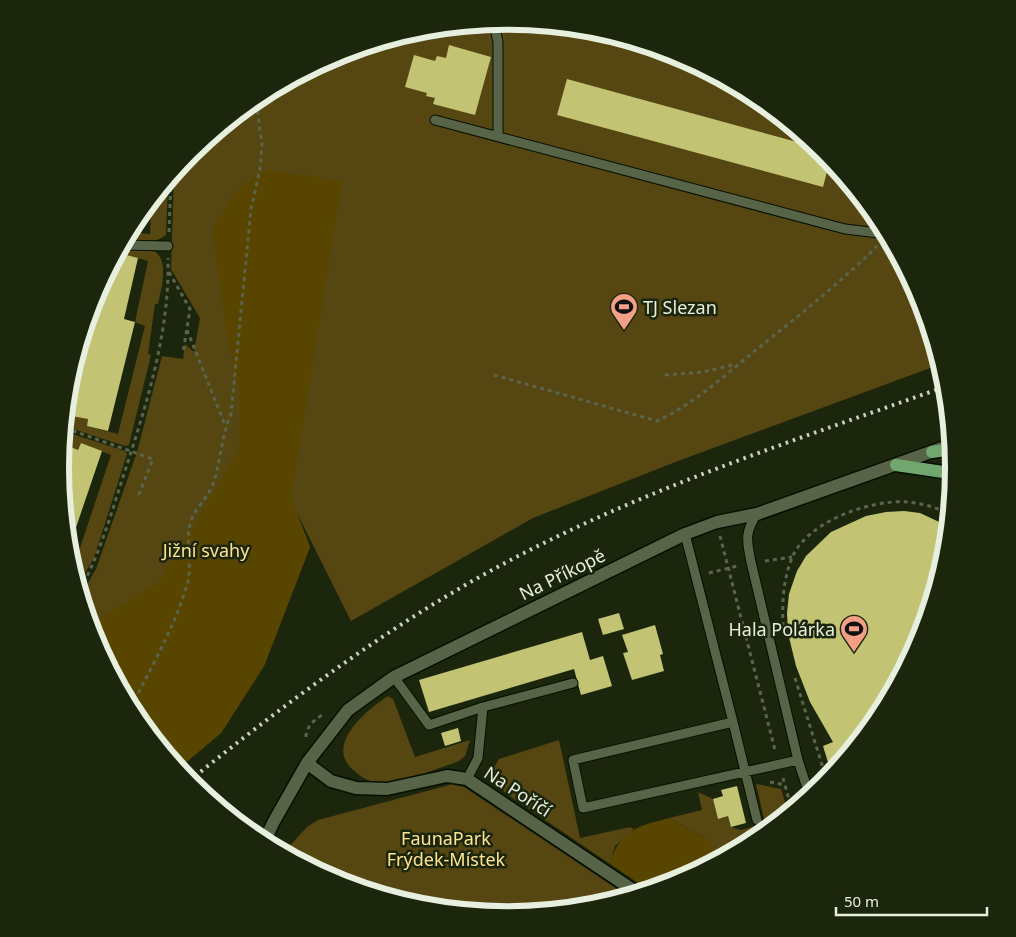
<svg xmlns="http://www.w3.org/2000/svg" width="1016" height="937" font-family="'Noto Sans',sans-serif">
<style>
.green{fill:#564611}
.forest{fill:#584600}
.building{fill:#c2c474}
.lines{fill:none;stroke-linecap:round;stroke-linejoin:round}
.service-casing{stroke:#060f00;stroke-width:11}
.minor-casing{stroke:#060f00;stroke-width:15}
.primary-casing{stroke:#060f00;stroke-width:15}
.path{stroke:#5b654e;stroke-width:3;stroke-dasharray:4 4;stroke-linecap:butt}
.service{stroke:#576447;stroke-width:9}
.minor{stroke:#576447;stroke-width:12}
.primary{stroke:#71a66e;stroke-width:12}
.rail{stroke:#cad3c1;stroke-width:4;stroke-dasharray:2.5 5;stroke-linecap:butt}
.labels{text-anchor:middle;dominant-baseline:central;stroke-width:5;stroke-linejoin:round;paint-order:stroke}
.poi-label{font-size:18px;fill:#e7efdf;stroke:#1c260c;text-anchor:start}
.park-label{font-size:18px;fill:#fee390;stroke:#1c260c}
.street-label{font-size:18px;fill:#e7efdf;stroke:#1c260c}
.rim{fill:none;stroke:#e7efdf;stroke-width:6}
</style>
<rect width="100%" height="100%" fill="#1c260c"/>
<path class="green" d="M508 21 596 30 679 55 757 97 824 152 880 220 921 298 941 364 678 461 533 518 351 621 297 513 310 547 264 666 221 733 178 769 136 717 95 639 81 595 96 569 137 452 162 356 183 359 185 344 194 352 200 318 171 269 174 174 192 152 260 96 337 55 421 30Z
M168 181 166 235C153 244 141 243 126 239L130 232 150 234 151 201Z
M128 248C135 249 143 248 149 249 172 255 161 289 158 304H155L148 354 151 355 129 445 125 446 67 427 69 415 88 419 87 426 118 434 145 326 135 322 148 261 119 253 120 250Z
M66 432 125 451 127 454 94 558 78 584 71 560H76L111 455 81 443 78 450 63 444Z
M388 696 393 699 415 757 470 740 465 756 459 761C436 769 397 786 374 782 364 780 358 774 351 768 326 743 368 709 388 696Z
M559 740 580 838 630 827 634 829 615 846 610 864 504 792 493 769 499 759Z
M453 784 464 787 629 897 595 907 508 916 420 907 337 882 283 853 307 827 318 820Z
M756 784 781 789 789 814 762 836 761 833 749 832 716 852 705 838 669 818 702 810 698 792 713 799 718 819 728 816 731 827 741 830 765 823Z"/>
<path class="forest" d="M267 170 342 181 292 492 293 504 310 547 264 666 221 733 178 769 136 717 95 639 92 629 99 619 159 582 239 450 240 393 227 335 212 230 237 190Z
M669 818 705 838 716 851 749 832 761 833 762 836 679 882 650 891 610 864C619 830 639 826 669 818Z"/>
<path class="building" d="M449 45 491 57 475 115 433 104 435 98 426 96 427 93 405 87 414 55 435 61 437 56 446 58Z
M567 79 819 148 830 160 823 187 557 115Z
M139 217 138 232H130L136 220Z
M119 253 138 258 124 319 135 322 108 431 87 426 88 419 66 415 69 381 95 297Z
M81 443 102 451 69 548 61 468 63 444 78 450Z
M904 511 920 513 950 527 947 556 921 640 880 717 832 775 823 746 833 742 810 702 796 666 788 633 787 613 789 594 797 571 806 556 831 532 866 516 886 512Z
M619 613 624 629 603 635 598 619Z
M655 625 663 654 660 655 664 671 632 680 623 653 628 652 622 635Z
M582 632 590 660 603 656 612 686 581 695 574 669 429 712 419 680Z
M458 728 461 741 445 746 441 733Z
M737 786 746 823 731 827 728 816 718 819 713 799 723 796 721 790Z"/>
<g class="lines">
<defs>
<path id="service" d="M494 23 498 42V136
M435 120 845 229 887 234
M123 245 168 246
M757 514C744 533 747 541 751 562L798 760 810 797
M685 534 733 722 573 760 583 808 798 760
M394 677 429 725 483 707 573 683
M733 722 757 820
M467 779 478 758 483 707"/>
<path id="minor" d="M307 763 331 781 356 788 387 789 447 776 467 779 639 894
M264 843 273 823 307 763 348 710 394 677 685 534 717 522 757 514 942 448"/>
<path id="primary" d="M932 452 953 449
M896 465 943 472 955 476"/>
</defs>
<use href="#service" class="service-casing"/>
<use href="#minor" class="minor-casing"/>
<use href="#primary" class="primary-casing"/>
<path class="path" d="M191 153 202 154
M169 232 171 178
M169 272 190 309 183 353
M187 330 225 425
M494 375 657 421C694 404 725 375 756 350 797 317 839 284 877 246
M665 375 703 372 736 364
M65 428 153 459 138 497
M945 435 950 416
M720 536 775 750
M765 561 792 557
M709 573 737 566
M80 590C99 555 110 518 122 480 145 409 170 334 168 258
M783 626C782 604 783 579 792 558 806 522 871 499 907 502 922 503 937 508 951 514
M795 678 827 781
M131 707C151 668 174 628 187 585 193 565 185 544 190 524 194 509 207 499 213 484 221 462 221 436 231 414L251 209 260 169 262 144 256 100
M306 737C306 727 314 720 322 715
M783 778 792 811
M770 782 786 785"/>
<use href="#service" class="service"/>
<use href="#minor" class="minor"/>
<use href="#primary" class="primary"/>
<path class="rail" d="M189 781C301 691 418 604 548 541 676 478 813 434 947 386"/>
</g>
<defs>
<symbol id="stadium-pin" viewBox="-11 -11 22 30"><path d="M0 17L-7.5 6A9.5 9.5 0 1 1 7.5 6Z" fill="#f39f85" stroke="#1c260c"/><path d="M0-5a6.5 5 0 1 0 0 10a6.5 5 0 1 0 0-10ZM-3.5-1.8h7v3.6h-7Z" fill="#111"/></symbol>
</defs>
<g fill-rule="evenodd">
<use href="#stadium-pin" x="608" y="291" width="32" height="43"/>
<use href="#stadium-pin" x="838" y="613" width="32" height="43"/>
</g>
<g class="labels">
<g class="poi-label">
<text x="643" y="307">TJ Slezan</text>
<text x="835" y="629" text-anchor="end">Hala Polárka</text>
</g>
<g class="park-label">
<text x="206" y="550">Jižní svahy</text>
<text x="446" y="838">FaunaPark<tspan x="446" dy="21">Frýdek-Místek</tspan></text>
</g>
<g class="street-label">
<text transform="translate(562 574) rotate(-26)">Na Příkopě</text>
<text transform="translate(518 791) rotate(33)">Na Poříčí</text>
</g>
</g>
<path d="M0 0H1016V937H0ZM69 468a438 438 0 1 1 876 0a438 438 0 1 1-876 0Z" fill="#1c260c" fill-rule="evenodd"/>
<path class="rim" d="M69 468a438 438 0 1 1 876 0a438 438 0 1 1-876 0Z"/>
<path d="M836 907v8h151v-8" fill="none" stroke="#e7efdf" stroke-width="2.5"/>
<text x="844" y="907" font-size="15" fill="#e7efdf" stroke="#1c260c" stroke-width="4" paint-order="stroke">50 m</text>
</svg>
